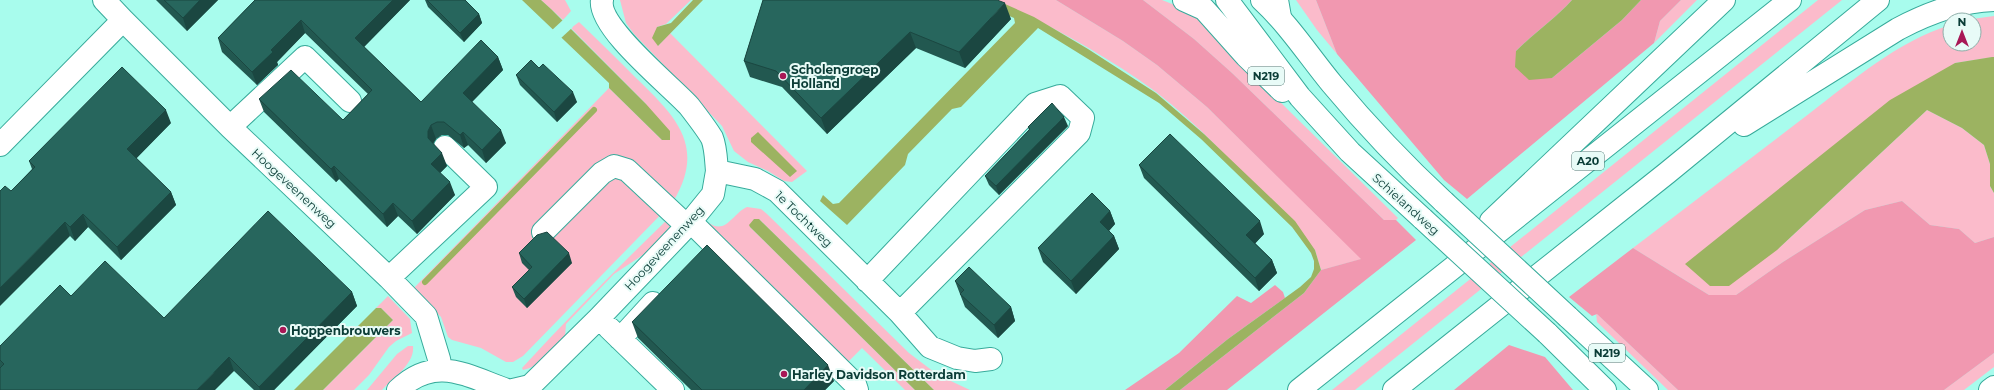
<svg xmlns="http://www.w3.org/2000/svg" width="1994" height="390" font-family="Montserrat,sans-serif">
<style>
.green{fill:#fbbbcb}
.forest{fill:#f198b0}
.water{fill:#9cb361}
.pier{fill:#a8fced}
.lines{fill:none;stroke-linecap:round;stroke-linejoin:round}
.stream{stroke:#9cb361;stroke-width:6}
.minor-casing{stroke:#37ab9b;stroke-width:24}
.major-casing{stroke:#37ab9b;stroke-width:24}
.highway-casing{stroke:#37ab9b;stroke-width:24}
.minor{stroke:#fff;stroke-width:22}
.major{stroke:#fff;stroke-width:22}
.highway{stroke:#fff;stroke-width:22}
.major-bridge-casing{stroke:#37ab9b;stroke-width:24;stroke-linecap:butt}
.major-bridge{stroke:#fff;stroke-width:22}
.wall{fill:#225850}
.shaded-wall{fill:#1b4741}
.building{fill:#27665d;stroke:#1b4741}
.poi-dot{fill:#a81856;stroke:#e8fbf7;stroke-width:1.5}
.labels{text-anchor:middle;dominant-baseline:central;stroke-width:4;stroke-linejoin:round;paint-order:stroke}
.shield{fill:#e8fbf7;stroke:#4d7570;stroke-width:1}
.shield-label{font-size:11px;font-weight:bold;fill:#0a3c36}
.poi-label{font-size:12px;font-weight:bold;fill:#0a3c36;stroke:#e8fbf7;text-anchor:start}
.street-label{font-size:12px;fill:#0a3c36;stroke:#e8fbf7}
</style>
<rect width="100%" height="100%" fill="#a8fced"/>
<path class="green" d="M541 0H565L571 11 563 20Z
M620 0H691L666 24 657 27 658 46 670 33 807 171 792 182 784 181 768 171 748 162 734 151 722 126 634 34 626 23Z
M996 0H1056L1123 41 1157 65 1207 107 1362 259 1321 270 1315 250C1265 198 1213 136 1156 92 1107 56 1050 25 996 0Z
M1143 0H1162L1190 11 1211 27 1272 94 1398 218 1396 220H1384L1232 73 1194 39Z
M1296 0H1316L1337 54 1317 30Z
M1681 0H1697L1654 43 1660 21Z
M1818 0H1842L1355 390H1332Z
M1994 16V57L1955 63 1777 250 1927 110 1962 128 1984 145 1990 164V186L1994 193V237L1975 243 1959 229 1930 225 1902 201 1865 210 1783 262 1736 295H1709L1633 248C1692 203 1751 158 1810 113 1853 80 1897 42 1950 25V44H1974V20H1965Z
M579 22C598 40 617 59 635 77 675 116 707 145 673 202L523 356 513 362H506L481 348 452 340 448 337 441 317 413 289 609 88 662 140 646 104 571 28Z
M747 207 761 209 767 214 909 353 938 375 970 390H934L759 219H754L750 227 915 390H905L862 348 846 364 709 230V223C726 235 733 213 747 207Z
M671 216 675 224 649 251 614 274 566 324 565 337C553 350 542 366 523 370L522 368C570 316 620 265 671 216Z
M388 296 410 319 412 333 396 341 389 347 369 375 354 390H323L393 320 381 308H376Z
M1596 313 1678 390H1668L1597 322Z
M408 346H413C415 364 393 378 382 390H367L397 354Z
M1994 353V367L1964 390H1944Z"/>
<path class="forest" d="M1056 0H1143L1194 39 1232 73 1384 220H1396L1416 240 1227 390H1180L1304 293 1321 270 1361 259 1207 107 1157 65 1123 41Z
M1316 0H1572C1555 19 1534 33 1516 51L1552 78 1622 20 1641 0H1681L1660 21 1654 43 1467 199 1444 180 1337 54Z
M1902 201 1930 225 1959 229 1975 243 1994 237V353L1944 390H1678L1597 314 1592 316 1569 297 1633 248 1709 295H1736L1783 262 1865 210Z
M1275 285 1283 292 1285 298 1228 339 1165 390H1125L1179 353 1237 296 1251 303Z
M1509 345 1545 357 1573 390H1454Z"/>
<path class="water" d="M522 0H541L551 9 646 104 670 131V140H662L609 88V83Z
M693 0H703L658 46 652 38 657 27 671 23Z
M973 0H996L1034 17 1088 49 1156 93 1204 134 1295 221 1315 250 1321 270 1304 293 1180 390H1165L1228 339 1300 287 1311 277 1314 269V261L1311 253 1292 227 1201 139 1159 103 1038 28 961 107 952 109 908 154 905 165 847 225 820 201 823 195 833 204 839 203 1015 23 1014 18Z
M1572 0H1641L1622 20 1552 78 1529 80 1515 67 1516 51C1534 33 1555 19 1572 0Z
M1992 57H1994V193L1990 186V164L1984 145 1962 128 1927 110 1777 250 1729 286H1710L1685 264 1890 100 1955 63Z
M758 132 797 171 790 177 751 142V138Z
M754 219H759L934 390H915L750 227 749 225Z
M376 308H381L393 320 323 390H294Z"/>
<path class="pier" d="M564 19 573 27 560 39 551 31Z"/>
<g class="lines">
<path class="stream" d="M425 282 594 110"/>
<defs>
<path id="minor" d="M104 0 123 20
M602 0C597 27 671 86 689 106 696 115 706 128 712 138 716 148 716 161 717 171L755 179 777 191 900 313 930 347 957 358 975 361 991 359
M230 127 305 57 350 101
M0 145 123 20 230 127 389 278 426 316 439 359 441 369
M691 222 855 384 857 390
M543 232 602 173 614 166 627 170 687 226
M389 278 486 187 445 147
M867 281 1035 104 1060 96 1083 118 1079 133 900 313
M609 328 673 390
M620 339 653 303
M398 390C435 354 467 376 507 390
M513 390 530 386 599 318 687 226 713 194 717 171"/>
<path id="major" d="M1184 0 1204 9 1246 56 1282 91
M1227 0 1300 97 1350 152 1423 219
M1262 0C1289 25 1309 56 1332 84 1367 126 1404 165 1444 202
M1568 317 1647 390
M1547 333 1605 390"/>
<path id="highway" d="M1277 0 1280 17
M1744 125 1898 29C1928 13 1960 1 1994 0
M1491 221 1724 0
M1299 390 1790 0
M1394 390 1667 173 1878 0
M1990 390 1994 387"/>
</defs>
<use href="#minor" class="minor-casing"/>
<use href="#major" class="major-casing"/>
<use href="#highway" class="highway-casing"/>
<use href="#minor" class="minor"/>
<use href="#major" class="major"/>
<use href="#highway" class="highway"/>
<defs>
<path id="major-bridge" d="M1444 202 1568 317
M1423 219 1547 333"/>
</defs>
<use href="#major-bridge" class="major-bridge-casing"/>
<use href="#major-bridge" class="major-bridge"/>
</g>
<path class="wall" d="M156 0H218L187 31Z
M255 0H410L364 47 421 102 498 57 503 70 472 102 506 143 486 163 468 145 464 148 448 135H442L436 139 433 143 447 166 440 173 455 195 417 234 398 216 387 227 339 179 336 182 264 112 259 99 343 120 368 94 305 33 277 62 278 65 257 85 222 52 218 38Z
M425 0H465L479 14 482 23 464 42 428 7Z
M763 0 1011 19 965 68 916 48 827 134 782 87 750 77 744 61Z
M539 68 577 102 557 122 520 85 516 75Z
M171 123 136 158 171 192 176 205 121 260 88 227 75 241 70 236 11 191 32 169 29 161Z
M1068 126 999 195 989 185 985 176 1029 130 1028 127Z
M1139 165 1264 234 1255 243 1272 260 1277 273 1259 291 1144 178Z
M1110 211 1115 224 1109 231 1114 236 1119 249 1076 294 1043 262 1038 248Z
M519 253 572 263 527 308 516 297 512 287 529 270 522 263Z
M955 281 1011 307 1015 321 998 338 965 307Z
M352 292 357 306 274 390H254L234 371 0 390V346L71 296 164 318Z
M632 322 834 381 825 390H691L638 338Z"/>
<path class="shaded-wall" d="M200 0H218L187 31 183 18Z
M393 0H410L360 51 355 38Z
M1005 3 1011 19 965 68 959 52Z
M479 14 482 23 464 42 460 33Z
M301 20 305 33 277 62 278 65 257 85 252 72 271 50Z
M910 32 916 48 827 134 821 118Z
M498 57 503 70 468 106 463 93Z
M573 92 577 102 557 122 554 112Z
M166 110 171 123 132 163 127 149Z
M1064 117 1068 126 999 195 996 186Z
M431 125 436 139 433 144 428 138V131Z
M501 130 506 143 486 163 482 150Z
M463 132 468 145 464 148 460 135Z
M442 153 447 166 436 177 431 164Z
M334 166 339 179 336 182 331 169Z
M450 182 455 195 417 234 412 221Z
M171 192 176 205 121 260 117 247Z
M393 203 398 216 387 227 383 214Z
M1110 211 1115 224 1105 235 1100 222Z
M83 214 88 227 75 241 70 227Z
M1260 221 1264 234 1251 248 1246 235Z
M65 222 70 236 0 306V288Z
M1114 236 1119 249 1076 294 1071 281Z
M569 253 572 263 527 308 524 299Z
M1272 260 1277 273 1259 291 1255 278Z
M352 292 357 306 274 390H260L259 387Z
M1011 307 1015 321 998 338 994 325Z
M229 357 234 371 215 390H197Z
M828 365 834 381 825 390H804Z"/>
<path class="building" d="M164 0H200L183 18Z
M255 0H393L355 38 421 102 481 40 498 57 463 93 501 130 482 150 463 132 460 135 444 122H437L431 125 428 131V138L442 153 431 164 450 182 412 221 393 203 383 214 334 166 331 169 259 99 291 70 343 120 372 90 301 20 271 50 273 52 252 72 218 38Z
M427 0H465L479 14 460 33Z
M763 0H997L1005 3 959 52 910 32 821 118 776 71 744 61Z
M531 60 539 68 543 64 573 92 554 112 516 75Z
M122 67 166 110 127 149 171 192 117 247 83 214 70 227 65 222 0 288V191L5 186 11 191 35 167 29 161Z
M1052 103 1064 117 996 186 985 176 1030 129 1028 127Z
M1170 134 1260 221 1246 235 1272 260 1255 278 1139 165Z
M1092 193 1110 211 1100 222 1114 236 1071 281 1038 248Z
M268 211 352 292 259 387 229 357 197 390H0V368L4 364 0 360V346L60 285 71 296 105 261 164 318Z
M547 232 569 253 524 299 512 287 532 267 519 253 537 235Z
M707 245 828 365 804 390H702L632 322Z
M969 267 1011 307 994 325 960 294 964 290 955 281Z"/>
<g class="poi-dot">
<circle cx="783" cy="76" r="4"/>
<circle cx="283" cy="330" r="4"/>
<circle cx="784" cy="374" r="4"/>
</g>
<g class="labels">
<g class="shield">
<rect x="1248" y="67" width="36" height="18" rx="3"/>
<rect x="1572" y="152" width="32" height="18" rx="3"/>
<rect x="1589" y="344" width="36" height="18" rx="3"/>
</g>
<g class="shield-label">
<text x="1266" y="76">N219</text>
<text x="1588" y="161">A20</text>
<text x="1607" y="353">N219</text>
</g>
<g class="poi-label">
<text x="791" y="69">Scholengroep<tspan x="791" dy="14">Holland</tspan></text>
<text x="291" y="330">Hoppenbrouwers</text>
<text x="792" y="374">Harley Davidson Rotterdam</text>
</g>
<g class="street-label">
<text transform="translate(294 188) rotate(43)">Hoogeveenenweg</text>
<text transform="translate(1406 204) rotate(42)">Schielandweg</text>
<text transform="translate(804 219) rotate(44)">1e Tochtweg</text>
<text transform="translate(664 248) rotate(-47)">Hoogeveenenweg</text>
</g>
</g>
<g transform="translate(1962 32)"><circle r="19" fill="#e8fbf7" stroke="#8fafaa"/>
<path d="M0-3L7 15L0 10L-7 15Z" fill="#a81856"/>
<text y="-6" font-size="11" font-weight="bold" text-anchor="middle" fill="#0a3c36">N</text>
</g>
</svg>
